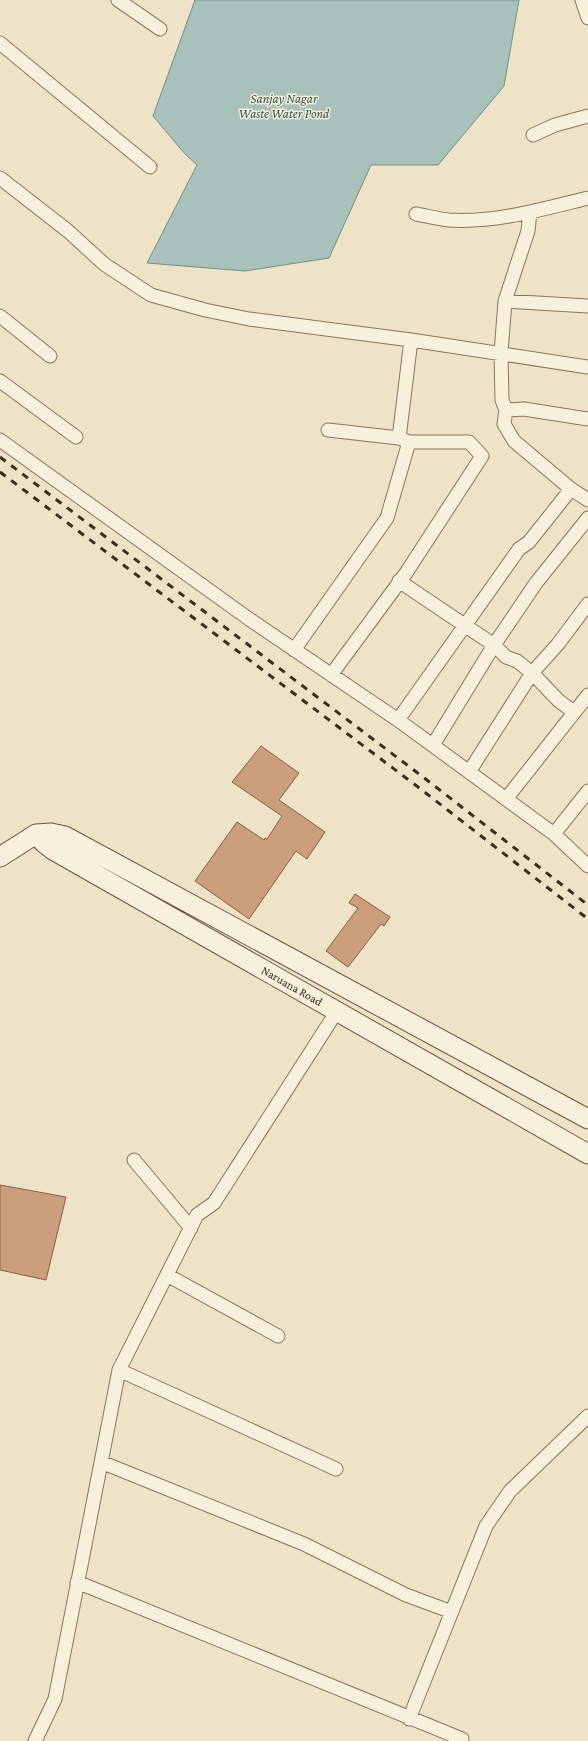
<svg xmlns="http://www.w3.org/2000/svg" width="588" height="1741" font-family="'Crimson Pro',serif">
<style>
.water{fill:#a8c2bb;stroke:#6f9188}
.building{fill:#cc9e7e;stroke:#895e42}
.lines{fill:none;stroke-linecap:round;stroke-linejoin:round}
.street-casing{stroke:#8a755c;stroke-width:15}
.secondary-casing{stroke:#6c5640;stroke-width:21}
.street{stroke:#f9f0db;stroke-width:13}
.secondary{stroke:#f9f0db;stroke-width:19}
.rail{stroke:#3b2d20;stroke-width:3;stroke-dasharray:7 7;stroke-linecap:butt}
.labels{text-anchor:middle;dominant-baseline:central;stroke-width:3;stroke-linejoin:round;paint-order:stroke}
.street-label{font-size:12px;fill:#3b2d20;stroke:#f6edd7}
.water-label{font-size:13px;font-style:italic;fill:#305a57;stroke:#f6edd7}
</style>
<rect width="100%" height="100%" fill="#eee3c7"/>
<path class="water" d="M195 0H519L504 86 438 165H371L329 258 245 271 147 263 197 165 185 154 153 116Z"/>
<path class="building" d="M261 746 299 773 279 800 325 832 307 859 296 851 249 919 195 881 237 822 264 840 265 838 267 839 282 816 232 782Z
M355 894 390 917 384 926 381 924 348 967 326 951 358 908 349 903Z
M0 1185 66 1197 46 1280 0 1270Z"/>
<g class="lines">
<defs>
<path id="street" d="M118 0 160 29
M582 0 588 18
M0 43 150 167
M533 135 555 125 588 116
M0 178 68 231 104 264 151 295 205 310 249 319 411 340 588 367
M530 212 528 231 505 301 501 353 502 400 506 410 504 424 514 441 571 489 588 500
M416 214C427 216 438 219 449 220 496 223 543 209 588 198
M505 301 588 306
M0 316 50 356
M0 381 76 437
M506 410 524 409 588 419
M328 430 399 438
M0 440 249 619 398 720 554 834 588 866
M399 581 494 645 506 657 517 661 532 673 559 701 574 712
M294 650 387 518 409 442
M331 675 406 573 482 456 469 442H409L399 438 411 340
M398 720 519 549 529 542 571 489
M433 745 494 645 536 583 588 518
M469 772 532 673 558 644 588 604
M506 799 588 695
M554 834 588 791
M134 1160 191 1228
M167 1275 278 1336
M119 1370 336 1469
M101 1462 304 1544 406 1595 452 1612
M77 1582 462 1739V1741
M409 1719 486 1526 510 1491 588 1416
M35 1741 55 1699 119 1370 197 1215 214 1203 337 1011"/>
<path id="secondary" d="M36 834 44 843 53 850 588 1154
M0 857 36 834 51 833 65 836 588 1119"/>
</defs>
<use href="#street" class="street-casing"/>
<use href="#secondary" class="secondary-casing"/>
<use href="#street" class="street"/>
<use href="#secondary" class="secondary"/>
<path class="rail" d="M0 457 423 777 588 905
M0 472 418 787 588 919"/>
</g>
<g class="labels">
<g class="street-label">
<text transform="translate(292 986) rotate(30)">Naruana Road</text>
</g>
<g class="water-label">
<text x="284" y="98">Sanjay Nagar<tspan x="284" dy="15">Waste Water Pond</tspan></text>
</g>
</g>
</svg>
